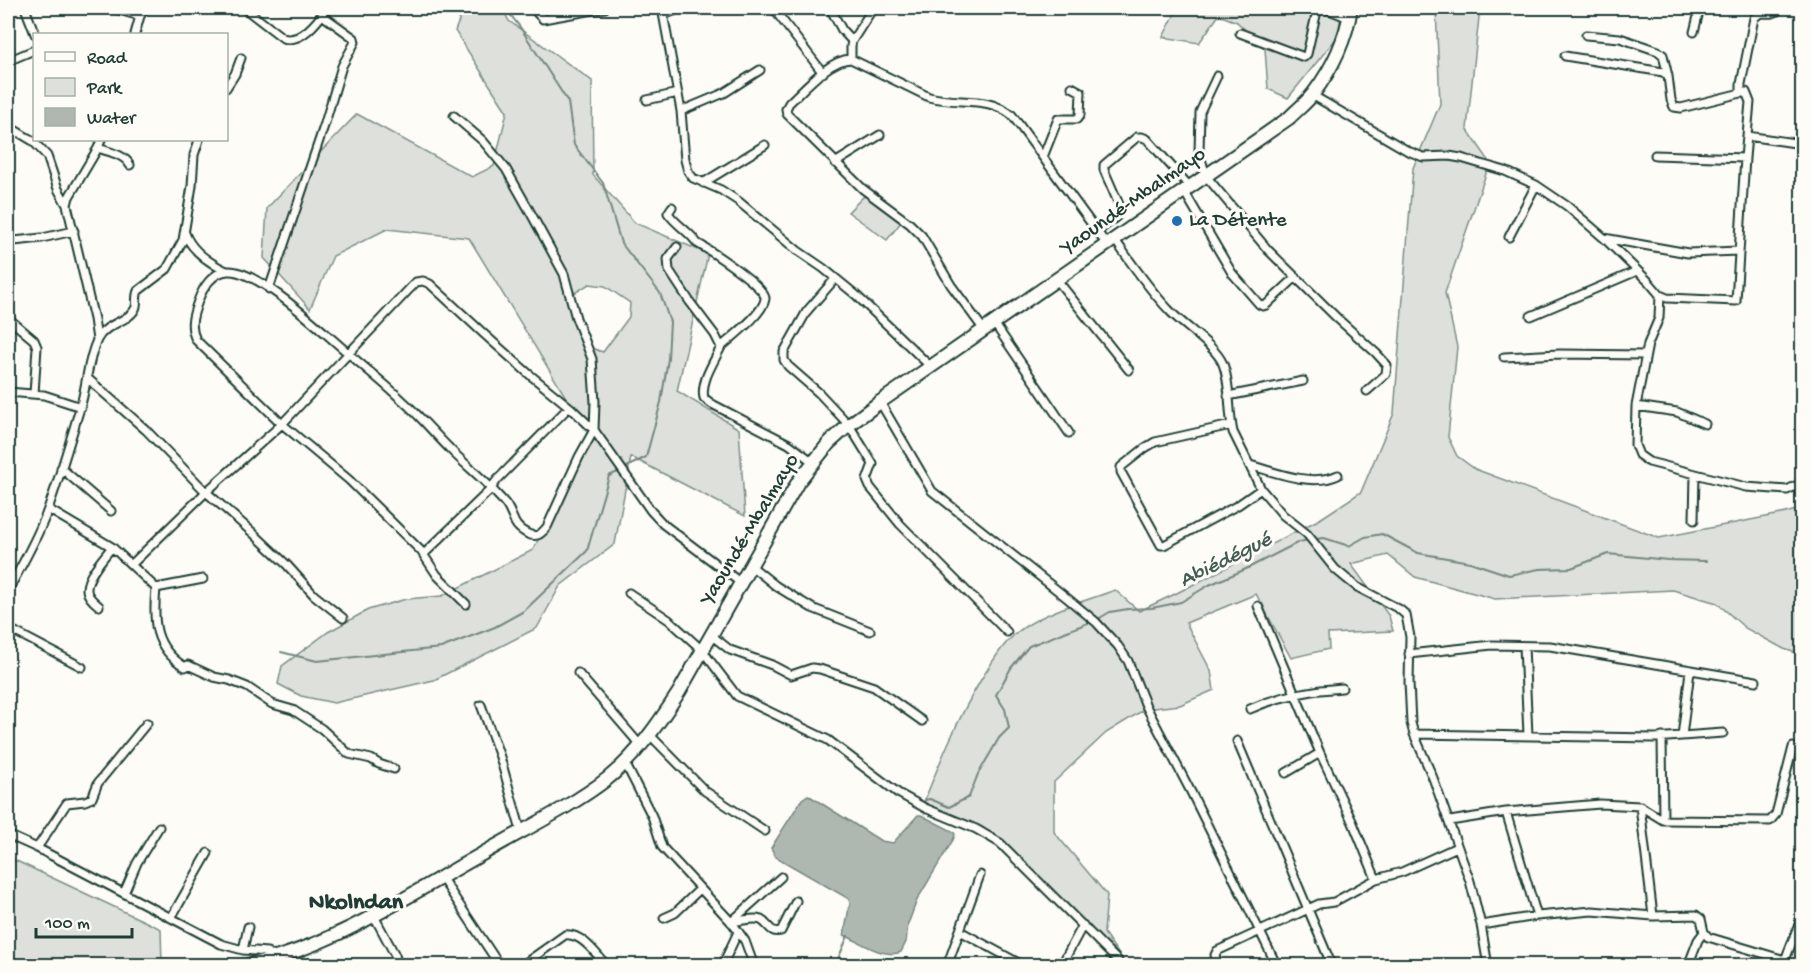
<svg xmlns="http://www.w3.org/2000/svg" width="1810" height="973" font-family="'Gochi Hand',sans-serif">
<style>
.green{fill:#dde0db;stroke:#7e8e88;stroke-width:1.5;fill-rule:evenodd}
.water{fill:#aeb8b1;stroke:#75877f;stroke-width:1.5}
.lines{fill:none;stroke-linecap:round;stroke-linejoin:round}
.stream{stroke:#75877f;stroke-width:2}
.street-casing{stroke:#1f3d34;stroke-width:11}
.highway-casing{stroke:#1f3d34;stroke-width:16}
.street{stroke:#fdfcf7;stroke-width:7}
.highway{stroke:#fdfcf7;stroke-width:12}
.poi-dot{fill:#1f6fb2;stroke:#fdfcf7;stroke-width:2}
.labels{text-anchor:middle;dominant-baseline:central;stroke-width:6;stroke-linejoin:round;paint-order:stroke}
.street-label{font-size:21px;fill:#1f3d34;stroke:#fdfcf7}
.poi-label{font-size:21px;fill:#1f3d34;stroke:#fdfcf7;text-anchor:start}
.water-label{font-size:22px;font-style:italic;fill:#435c53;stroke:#fdfcf7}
.quarter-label{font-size:24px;font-weight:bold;fill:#1f3d34;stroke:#fdfcf7}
</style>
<rect width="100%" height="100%" fill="#fdfcf7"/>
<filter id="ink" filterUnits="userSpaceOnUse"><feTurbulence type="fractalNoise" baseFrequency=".0167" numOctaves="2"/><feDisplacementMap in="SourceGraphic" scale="12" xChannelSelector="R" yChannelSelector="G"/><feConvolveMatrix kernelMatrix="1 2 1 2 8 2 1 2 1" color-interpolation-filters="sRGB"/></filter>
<g filter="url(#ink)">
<path class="green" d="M464 8H502L509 21 592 81 593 175 635 223 708 254 677 391 739 429 745 516 631 457 615 544 560 586 537 628 434 680 334 703 301 696 278 684 282 666 328 632 368 610 406 599 442 596 533 550 590 437 469 238 387 229 333 256 310 309 264 258 267 208 357 114 472 177 494 166 507 112 455 31ZM589 284 605 286 630 303 629 317 603 352 582 345 568 297Z
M1178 8H1342L1338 36 1288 98 1268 89 1265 49 1237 22 1219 15 1199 43 1163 37Z
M1436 8H1480L1467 129 1490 162 1445 293 1457 347 1448 437 1457 456 1475 469 1659 538 1786 513 1802 508V655L1784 649 1745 628 1717 603 1673 590 1495 599 1415 577 1388 555 1351 564 1389 616 1393 631 1328 634 1329 649 1291 658 1256 594 1186 623 1211 671 1214 690 1180 705 1145 709 1106 733 1054 782V832L1107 895 1104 933 1120 956 1116 959 1000 843 922 807C940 761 957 720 982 678 995 658 1005 639 1026 626 1052 609 1086 601 1115 590L1139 611 1175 594 1320 519 1361 492 1394 413 1413 168 1440 104Z
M868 195 902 221 887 240 848 212 863 197Z
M8 857 161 929 162 965H8Z"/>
<path class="water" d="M808 795 881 841 893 843 918 815H921L954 832 955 835 953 840 917 900 908 924 906 942 901 952C883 959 861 942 844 935L850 903 849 899 776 857 771 848 802 799Z"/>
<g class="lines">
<path class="stream" d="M505 8 520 27 568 102 574 145 603 183 621 243 660 293 670 322 668 359 661 402 646 457 625 468
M1315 539 1324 538 1349 546 1365 537 1382 534 1418 553 1470 562 1509 575 1539 569 1571 568 1608 554 1668 560 1706 561
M281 652 317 661 441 648 495 627 524 611 587 551 609 476 620 471
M923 804 925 800 930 799 949 807 969 797 978 774 991 752 999 738 1009 728 1005 709 996 695 1011 668 1029 646 1098 619 1110 612 1128 609 1152 608 1181 602 1209 585 1246 569 1299 542 1309 540
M835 966 848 936"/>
<defs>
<path id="street" d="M25 8 35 34
M112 8 140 16
M244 8 283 38C301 44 318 21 327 8
M537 8V13L543 19 605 8
M662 8 681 111 685 160 688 171 693 178 721 190 738 201 798 251 823 268 856 295 931 367
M773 8 823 73
M830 8 842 30 852 41
M1324 8 1349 18
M664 15 681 8
M1694 32 1700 8
M1240 33 1304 57 1307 54 1317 11 1320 8
M135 34 140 16 145 8
M1586 35 1620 38 1658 51 1663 55 1668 76
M851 59V46L852 41 873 8
M8 61 34 50
M1217 76 1200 112 1199 152 1206 176 1268 250 1338 319 1376 353 1387 365 1386 374 1367 391
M226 88 235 74 241 58
M1741 93V84L1754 18 1760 13C1768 13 1775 15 1780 8
M1312 95 1408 151 1423 157 1449 156 1461 158 1505 171 1536 185 1567 206 1604 238 1648 281 1660 295 1667 298 1736 301 1745 158 1750 102 1746 92 1741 93 1681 108 1674 107 1671 100 1668 76 1663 72 1565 56
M647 100 678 93
M681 111 724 93 760 70
M454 116 483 141 506 169 528 208 564 274 576 318 592 359 595 402 594 430 579 457 547 527C541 534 537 538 528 534 512 526 515 519 507 506 503 500 497 495 492 489 479 475 463 463 449 448 433 432 419 415 402 400 384 383 365 368 347 352 323 332 258 269 228 271 213 272 203 287 198 301 193 315 189 326 196 340L282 424 349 480 421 551 437 575 466 604
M8 126 33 141 47 156 58 189 67 205 94 319 97 340
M1747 136 1802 144
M98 148C109 152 124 154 130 165
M1655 155 1745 158
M1043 157 1058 119H1077L1080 115 1081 92 1072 87
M835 163 880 135
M703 183 765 145
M1184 191 1232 273 1259 304 1263 306 1266 305 1295 278
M67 205 69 197 98 148 101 140
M672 207 668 213C676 225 689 231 697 243 709 250 767 287 765 299 763 314 732 337 721 347
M1097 232 1116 217 1121 209 1104 170V165L1137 137H1142L1147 139 1190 187
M185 233C191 250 210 263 226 271
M1509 237 1536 185
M1604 238 1688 253 1739 251
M1115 240C1132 264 1148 288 1168 309 1183 326 1215 345 1223 364 1231 385 1228 410 1233 432L1261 489 1238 505 1164 545H1161L1121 472V467L1145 448 1155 442 1231 425
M14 241 42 238 74 231
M677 247 668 259 669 270 690 302 715 335 721 347C714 362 700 382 704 398L712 404 789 444 813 462
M835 279 807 311 784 352V360L788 366 819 393 849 425 873 464 867 480 870 487 900 524 1007 632
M1057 280 1129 370
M269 289 325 123 342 66 355 42 354 38 322 15
M1660 295 1659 318 1648 344 1636 406 1635 445 1639 455 1649 462 1746 487 1787 490 1802 483
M1531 316 1637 271
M8 318 34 340 37 347 34 394
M994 323 1069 433
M984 330 951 285 922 236 910 224 863 189 787 114 786 109 789 103C804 89 830 59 851 59L929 97C959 105 987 95 1012 115L1107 245
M1504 357 1559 354 1645 355
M87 378 146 430 206 492 282 424 416 282 423 281 430 284 484 334 529 374 572 409 594 430 651 511 663 524 741 583
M8 392 44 395 81 407
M1228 396 1303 381
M880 402 932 491 1067 598 1096 622 1118 646 1128 661 1146 706 1191 792 1277 966
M1636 406 1677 412 1705 424
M1250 465C1276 473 1313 487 1338 475
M61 468 111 511
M1261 489 1283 515 1307 534 1335 569 1347 579 1357 587 1399 609 1406 615 1410 637 1409 682 1411 723 1414 734 1433 778 1470 881 1481 925 1488 966
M48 509 112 547 156 588C153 621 153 647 185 667L188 665 214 677 229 680 247 687 272 704 293 710 322 729 349 754 371 759 379 764 394 769
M1694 520 1695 474
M424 554 488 492 498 479 569 407
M132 564 206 492 252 532 287 565 314 595 343 618
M750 565 776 586 812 608 870 631
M156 588 203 579
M8 591C22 564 38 538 48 509 60 476 70 441 80 408 87 386 87 361 97 340 106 322 129 322 135 309 138 304 135 297 138 291L167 269 183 240 192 186 194 155 199 140
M629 593 669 620 702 650 737 696 828 740 898 793 925 808 976 829 1000 843 1118 961
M99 606C94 602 87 596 87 590 86 577 104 557 112 547
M1258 606 1320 753 1353 823 1376 879 1402 872 1457 847
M8 628 82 667
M711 635 730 650 772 665 791 675 812 668 820 669 874 687 922 721
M1524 646 1528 735
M1409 654 1492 645 1550 646 1756 681
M578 673 641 746
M481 705 500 757 521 831
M1250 709C1279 696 1310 690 1342 688
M649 734 705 791 765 831
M1414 734 1654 738 1723 733
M1682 736 1690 671
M1662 737 1663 820
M1237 741 1332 966
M625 763 652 816 662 847 733 924 745 941 754 966
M1286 773 1320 753
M1640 806 1653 916
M1506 812 1537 916
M1450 821 1506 812 1600 804 1640 806 1663 820 1770 821 1776 814 1793 747
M8 835 37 848 221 944 243 950 267 952 275 957 277 966
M37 848 67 803 85 801 92 798 98 783 147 723
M441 877 500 966
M124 893 137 863 159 827
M374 916 395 955 398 966
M171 918 208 853
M664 918 675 913 700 889
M731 922C740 921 753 917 761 920 769 924 770 934 781 931L796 901
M731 922 781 877
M1481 925 1537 916 1592 911 1653 916 1696 915 1701 919 1704 932 1708 937 1785 960
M960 931 1024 966
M243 950 248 927
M521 966 565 935C582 933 596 954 607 966
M722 966 738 932
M947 966 980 875
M1061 966 1083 925
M1218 966 1215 955 1217 951 1319 904 1334 902 1376 879
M1688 966 1698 940 1704 932
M1785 966V960L1802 917"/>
<path id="highway" d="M244 966C331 948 405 897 482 854 521 831 571 807 607 779 637 755 659 723 679 692L798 482 829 443 849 425 880 402 1289 118C1297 110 1306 103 1313 94 1332 69 1346 39 1351 8"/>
</defs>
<use href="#street" class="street-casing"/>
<use href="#highway" class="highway-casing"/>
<use href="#street" class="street"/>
<use href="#highway" class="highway"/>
</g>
</g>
<circle class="poi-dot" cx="1177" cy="221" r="6"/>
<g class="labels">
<g class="street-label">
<text transform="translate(1134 202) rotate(-35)">Yaoundé-Mbalmayo</text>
<text transform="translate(751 530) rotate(-59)">Yaoundé-Mbalmayo</text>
</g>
<g class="poi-label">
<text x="1189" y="221">La Détente</text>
</g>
<g class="water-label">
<text transform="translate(1226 561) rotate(-26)">Abiédégué</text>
</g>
<g class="quarter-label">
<text x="356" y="903">Nkolndan</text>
</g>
</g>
<rect width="1810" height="973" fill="none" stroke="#fdfcf7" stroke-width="30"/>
<rect x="15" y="15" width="1780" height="943" fill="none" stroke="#1f3d34" stroke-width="2" filter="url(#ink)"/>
<rect x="33" y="33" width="195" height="108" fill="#fdfcf7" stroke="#a4b0a9" stroke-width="1.5"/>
<rect x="45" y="52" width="30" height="9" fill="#fdfcf7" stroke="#a4b0a9" stroke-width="1.5"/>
<text x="87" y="63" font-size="18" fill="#1f3d34">Road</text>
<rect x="45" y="78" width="30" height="18" fill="#dde0db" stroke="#a4b0a9" stroke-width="1.5"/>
<text x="87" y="93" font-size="18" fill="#1f3d34">Park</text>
<rect x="45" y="108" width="30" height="18" fill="#aeb8b1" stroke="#a4b0a9" stroke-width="1.5"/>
<text x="87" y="123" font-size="18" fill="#1f3d34">Water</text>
<path d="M36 928v9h96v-9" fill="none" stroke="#1f3d34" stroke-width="3"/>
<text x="45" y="928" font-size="18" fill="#1f3d34" stroke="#fdfcf7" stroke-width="4.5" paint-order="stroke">100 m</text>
</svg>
